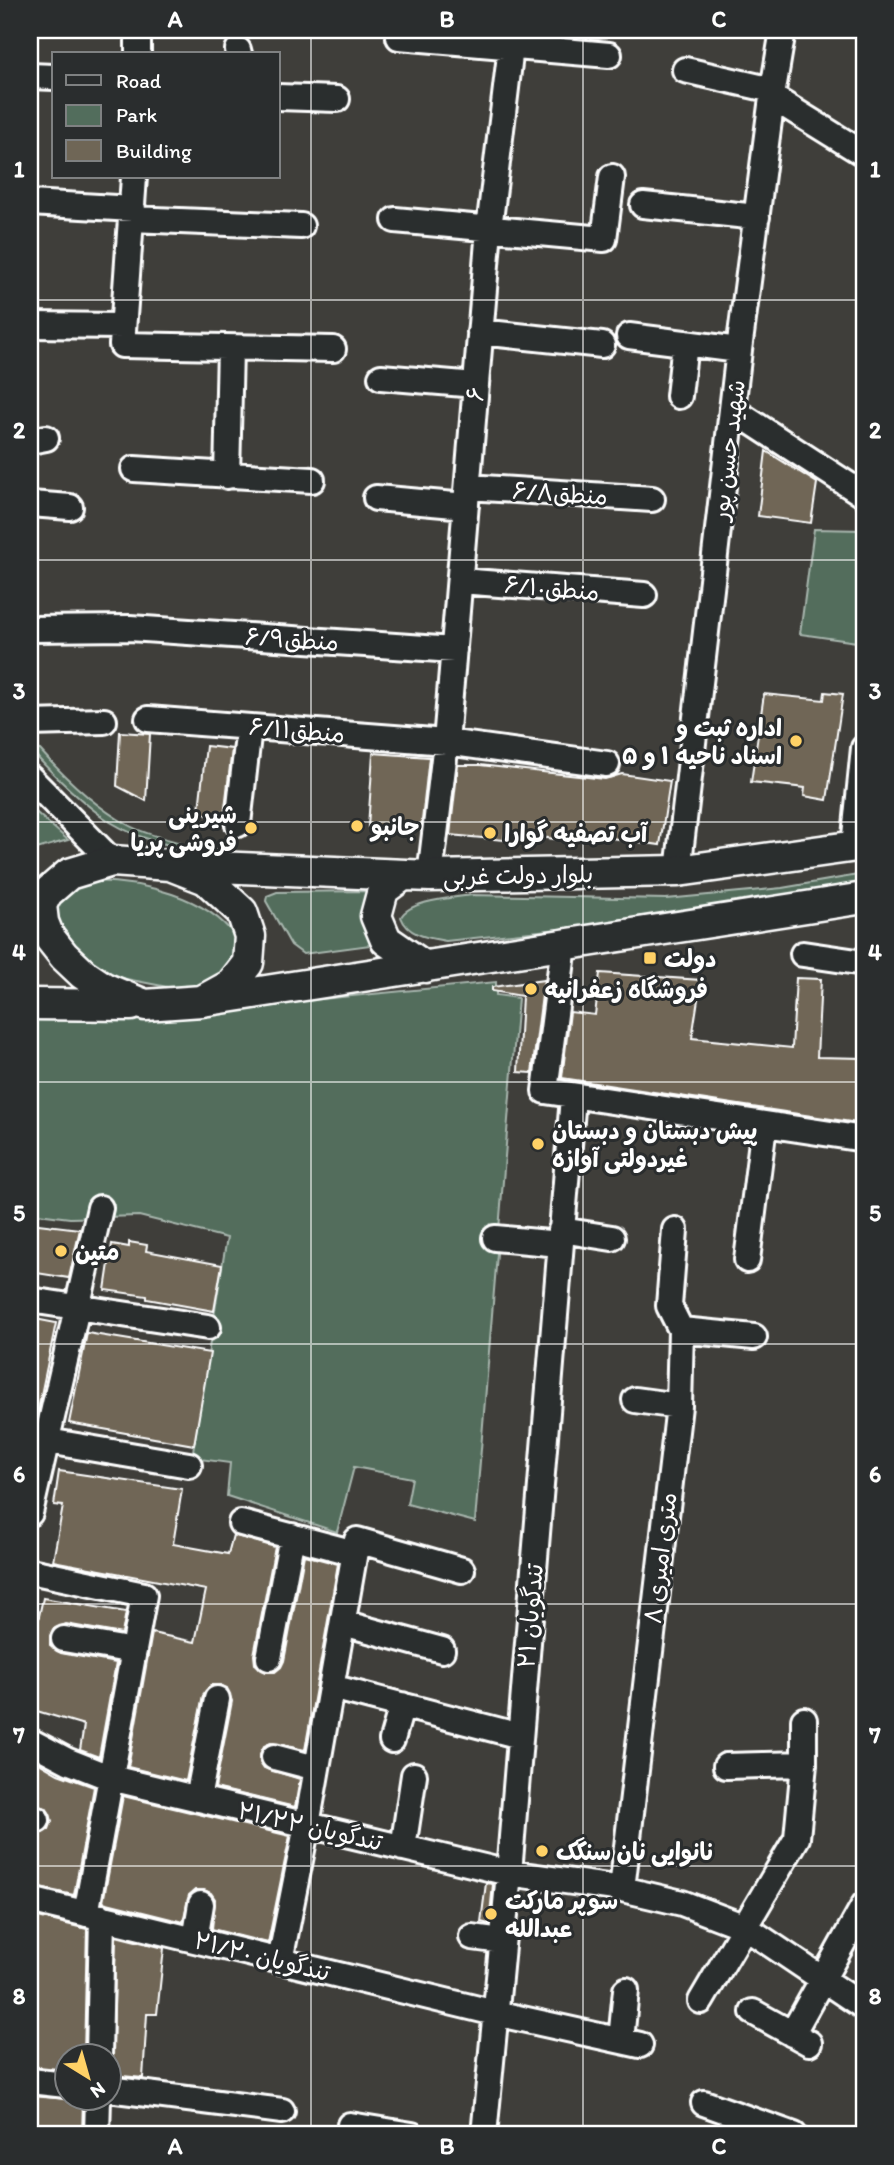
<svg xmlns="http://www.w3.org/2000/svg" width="894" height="2165" font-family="Itim,'Playpen Sans Arabic',sans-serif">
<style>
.green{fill:#526d5c;stroke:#a8b6ae;stroke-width:2}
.building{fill:#6f6656;stroke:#fff;stroke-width:2}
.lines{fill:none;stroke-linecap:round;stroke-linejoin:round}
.minor-casing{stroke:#fff;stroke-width:30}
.major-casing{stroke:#fff;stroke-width:35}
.minor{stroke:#2a2d2e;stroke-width:24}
.major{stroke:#2a2d2e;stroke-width:30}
.grid{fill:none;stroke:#fff;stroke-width:2;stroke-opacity:0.55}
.poi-dot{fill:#ffd166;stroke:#2a2d2e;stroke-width:2.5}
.labels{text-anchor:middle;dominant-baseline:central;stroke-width:6;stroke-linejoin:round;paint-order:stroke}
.street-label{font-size:24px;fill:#fff;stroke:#2a2d2e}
.poi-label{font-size:24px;font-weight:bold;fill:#fff;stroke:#2a2d2e;text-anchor:start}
.neatline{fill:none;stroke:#fff;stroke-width:2.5}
.grid-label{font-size:23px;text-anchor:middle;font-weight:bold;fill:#fff}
</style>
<rect width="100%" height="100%" fill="#3f3e3a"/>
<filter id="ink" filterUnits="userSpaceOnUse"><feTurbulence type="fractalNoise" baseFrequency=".0143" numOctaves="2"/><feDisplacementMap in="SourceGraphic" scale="14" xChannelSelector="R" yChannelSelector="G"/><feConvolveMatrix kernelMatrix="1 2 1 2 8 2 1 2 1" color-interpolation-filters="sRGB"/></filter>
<g filter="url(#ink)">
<path class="green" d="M814 529 864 530V643L800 634Z
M30 749 40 750C66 779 94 806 128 825 144 834 164 838 181 843L180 848C157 842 134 836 114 824 89 810 49 771 30 749Z
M30 807 68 840 30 851Z
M864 874V896L446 941C429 938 408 936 401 917 410 900 453 898 472 895L666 899 782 888Z
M94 881C143 882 206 896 236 937L233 973 188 991 116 977 93 969 51 921C56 894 70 888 94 881Z
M373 891 378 944 303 954 291 945 266 901 267 896 277 892Z
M496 982V995L518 998 475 1522 407 1504 412 1478 354 1467 337 1532 227 1496 230 1463 192 1458C204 1384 214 1311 227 1238L139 1216 70 1218 30 1213V1016L280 1003Z"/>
<path class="building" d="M766 451 817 483 811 523 758 516Z
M825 692 843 694 827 800 804 796 805 788 751 782 764 694 824 700Z
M120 732 150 734 146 801 117 786Z
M206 746 232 749 223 825 199 810Z
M373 753 429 757 421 830 368 827Z
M458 765H480L605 779 622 774 670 781 660 845 583 834 582 840 555 836V839L505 832 504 840 450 835Z
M600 973 701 980 692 1038 792 1048 796 978 821 979 817 1057 864 1058V1124L562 1078 570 1012 595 1015Z
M544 980 532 1073 518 1072 522 996 492 991V987Z
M30 1223 80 1229 69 1278 30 1272Z
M129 1242 147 1245 146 1251 222 1265 214 1311 147 1299V1296L105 1290 112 1244 129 1247Z
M30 1318 56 1323 35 1424H30Z
M87 1333 210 1353 194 1445 69 1423Z
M59 1471 182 1489 173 1544 228 1554 233 1535 275 1547 254 1655 255 1664 266 1672H275L281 1667 284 1661 304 1555 338 1564 305 1750 271 1743 264 1746 260 1754V1762L264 1768 300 1779 295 1807 215 1788 232 1701 227 1688 220 1685H211L203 1696 186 1781 128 1767 152 1633 195 1642 206 1590 53 1561 63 1506 54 1505Z
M43 1598 126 1612 122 1634 66 1624 53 1629 50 1636V1645L61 1653 116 1663 99 1757 80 1750 84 1725 30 1709V1657Z
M30 1758 58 1774 94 1787 74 1895 30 1886V1834L43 1833 49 1829 52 1821 50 1814 46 1808 30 1804Z
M123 1796 290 1836 268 1943 212 1929 215 1899 211 1893 204 1890H195L189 1895 183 1922 103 1902Z
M486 1883 493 1884 489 1924 481 1922Z
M30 1915 87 1929 84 2056H66V2070L30 2066Z
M116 1936 164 1948 157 2014H147L143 2078 112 2075Z
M30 2096 83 2100 82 2135H30Z"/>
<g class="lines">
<defs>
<path id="minor" d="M399 37 609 55
M238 50 239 54
M138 54V30
M685 70 773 90
M30 76 54 77
M278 97 337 99
M772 97 864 154
M134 177 122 345 333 349
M30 203 133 209
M643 205 757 217
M131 219 301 226
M395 220 604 239 612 177
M30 325 123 326
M480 332 602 345
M629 336 739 350
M381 377 476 385
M679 396 685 343
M733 410 864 495
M30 441 46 438
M134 469 312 480
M227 476 230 348
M468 487 652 499
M376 498 466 506
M30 504 70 507
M460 581 644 595
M30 629 130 628 454 650
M148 719 446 742 607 764
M30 723 104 721
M30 778 112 861
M238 824 249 727
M854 846 864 748
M678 871 739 350 773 90 783 30
M430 876 446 742 489 229 513 30
M564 945 545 1091 864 1139
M803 954 864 963
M561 1230 612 1238
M495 1238 560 1244
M747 1260 764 1125
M30 1300 208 1327
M681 1330 754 1337
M635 1400 679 1406
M30 1438 189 1465
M30 1513 100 1208
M241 1523 355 1553
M30 1571 144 1595 86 1914
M343 1623 442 1650
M64 1639 134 1651
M269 1658 292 1536
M343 1690 520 1736
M392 1740 402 1705
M30 1741 68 1761 111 1778 509 1873 622 1889 682 1903 745 1927 864 2007
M274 1757 316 1768
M804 1764V1720
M198 1799 217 1699
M30 1819 37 1820
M403 1848 414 1775
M622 1889 679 1406 681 1330 669 1306 675 1230
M30 1900 495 2013 640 2045
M472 1937 502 1941
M195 1940 201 1904
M280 1961 307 1825 357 1540 462 1570
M701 2001 797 1838 804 1764 726 1766
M753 2012 809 2043
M792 2034 864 1905
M621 2040 626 1990
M99 2056 102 1917
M30 2081 66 2085
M108 2089 282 2111
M704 2103 794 2135
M350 2125 412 2135
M97 2135 98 2098
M484 2135 509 1873 573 1097"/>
<path id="major" d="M112 861 170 865 206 879 242 912 250 936 248 963 231 985 202 1001 145 1005 104 988 83 974 64 956 49 937 43 922 41 905 47 893 69 874Z
M170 865 430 876 678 871 864 845
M402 876 383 890 376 916 386 940 425 967
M202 1001 864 898
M30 1004 131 1005"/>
</defs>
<use href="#minor" class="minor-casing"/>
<use href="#major" class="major-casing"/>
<use href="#minor" class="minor"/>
<use href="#major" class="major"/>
</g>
</g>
<path class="grid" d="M311 30V2135M583 30V2135M30 300H864M30 560H864M30 822H864M30 1082H864M30 1344H864M30 1604H864M30 1866H864"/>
<g class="poi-dot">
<circle cx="796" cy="741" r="7"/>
<circle cx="357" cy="826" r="7"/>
<circle cx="251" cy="828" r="7"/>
<circle cx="490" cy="833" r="7"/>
<rect x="643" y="951" width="14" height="14" rx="3.5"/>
<circle cx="531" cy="989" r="7"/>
<circle cx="538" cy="1144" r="7"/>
<circle cx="61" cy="1251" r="7"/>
<circle cx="542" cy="1851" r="7"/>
<circle cx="491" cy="1914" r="7"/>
</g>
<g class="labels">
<g class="street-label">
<text transform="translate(475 394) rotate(-85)">۶</text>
<text transform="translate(728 450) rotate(-83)">شهید حسن پور</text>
<text transform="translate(560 493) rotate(4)">منطق۶/۸</text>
<text transform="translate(552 588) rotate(5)">منطق۶/۱۰</text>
<text transform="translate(292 639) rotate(4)">منطق۶/۹</text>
<text transform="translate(297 730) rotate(5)">منطق۶/۱۱</text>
<text transform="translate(518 875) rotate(-1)">بلوار دولت غربی</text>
<text transform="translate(660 1558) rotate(-83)">۸ متری امیری</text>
<text transform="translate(530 1616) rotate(-85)">۲۱ تندگویان</text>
<text transform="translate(310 1826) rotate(13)">۲۱/۲۲ تندگویان</text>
<text transform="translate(262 1956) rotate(14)">۲۱/۲۰ تندگویان</text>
</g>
<g class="poi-label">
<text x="782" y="727" text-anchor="end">اداره ثبت و<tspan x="782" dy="28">اسناد ناحیه ۱ و ۵</tspan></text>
<text x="237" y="814" text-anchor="end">شیرینی<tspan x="237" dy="28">فروشی پریا</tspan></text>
<text x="371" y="826">جانبو</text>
<text x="504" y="833">آب تصفیه گوارا</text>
<text x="664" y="958">دولت</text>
<text x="545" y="989">فروشگاه زعفرانیه</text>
<text x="552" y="1130">پیش دبستان و دبستان<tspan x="552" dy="28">غیردولتی آوازه</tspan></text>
<text x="75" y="1251">متین</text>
<text x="556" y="1851">نانوایی نان سنگک</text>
<text x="505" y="1900">سوپر مارکت<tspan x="505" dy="28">عبدالله</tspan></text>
</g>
</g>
<rect width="894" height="2165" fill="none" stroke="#2a2d2e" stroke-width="77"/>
<rect x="52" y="52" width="228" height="126" fill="#2a2d2e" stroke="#7f8182" stroke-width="2"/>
<rect x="66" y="75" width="35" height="10" fill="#2a2d2e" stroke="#7f8182" stroke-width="2"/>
<text x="116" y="88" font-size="21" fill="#ffffff">Road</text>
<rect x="66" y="105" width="35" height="21" fill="#526d5c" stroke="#7f8182" stroke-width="2"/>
<text x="116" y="122" font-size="21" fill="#ffffff">Park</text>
<rect x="66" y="140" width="35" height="21" fill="#6f6656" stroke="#7f8182" stroke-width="2"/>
<text x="116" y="158" font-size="21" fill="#ffffff">Building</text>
<g transform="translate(88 2077) rotate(143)"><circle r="33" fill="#2a2d2e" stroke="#7f8182" stroke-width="2"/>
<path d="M0-5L12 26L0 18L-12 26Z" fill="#ffd166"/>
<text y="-10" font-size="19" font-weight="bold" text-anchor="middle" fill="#ffffff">N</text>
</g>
<rect x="38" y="38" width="818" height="2088" class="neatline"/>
<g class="grid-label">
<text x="175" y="27">A</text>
<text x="447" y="27">B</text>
<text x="719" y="27">C</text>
<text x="19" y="177">1</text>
<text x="875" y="177">1</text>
<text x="19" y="438">2</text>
<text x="875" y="438">2</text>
<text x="19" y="699">3</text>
<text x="875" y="699">3</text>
<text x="19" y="960">4</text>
<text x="875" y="960">4</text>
<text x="19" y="1221">5</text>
<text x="875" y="1221">5</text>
<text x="19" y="1482">6</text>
<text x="875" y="1482">6</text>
<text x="19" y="1743">7</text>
<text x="875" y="1743">7</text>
<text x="19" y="2004">8</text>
<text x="875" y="2004">8</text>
<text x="175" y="2154">A</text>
<text x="447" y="2154">B</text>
<text x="719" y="2154">C</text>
</g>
</svg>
